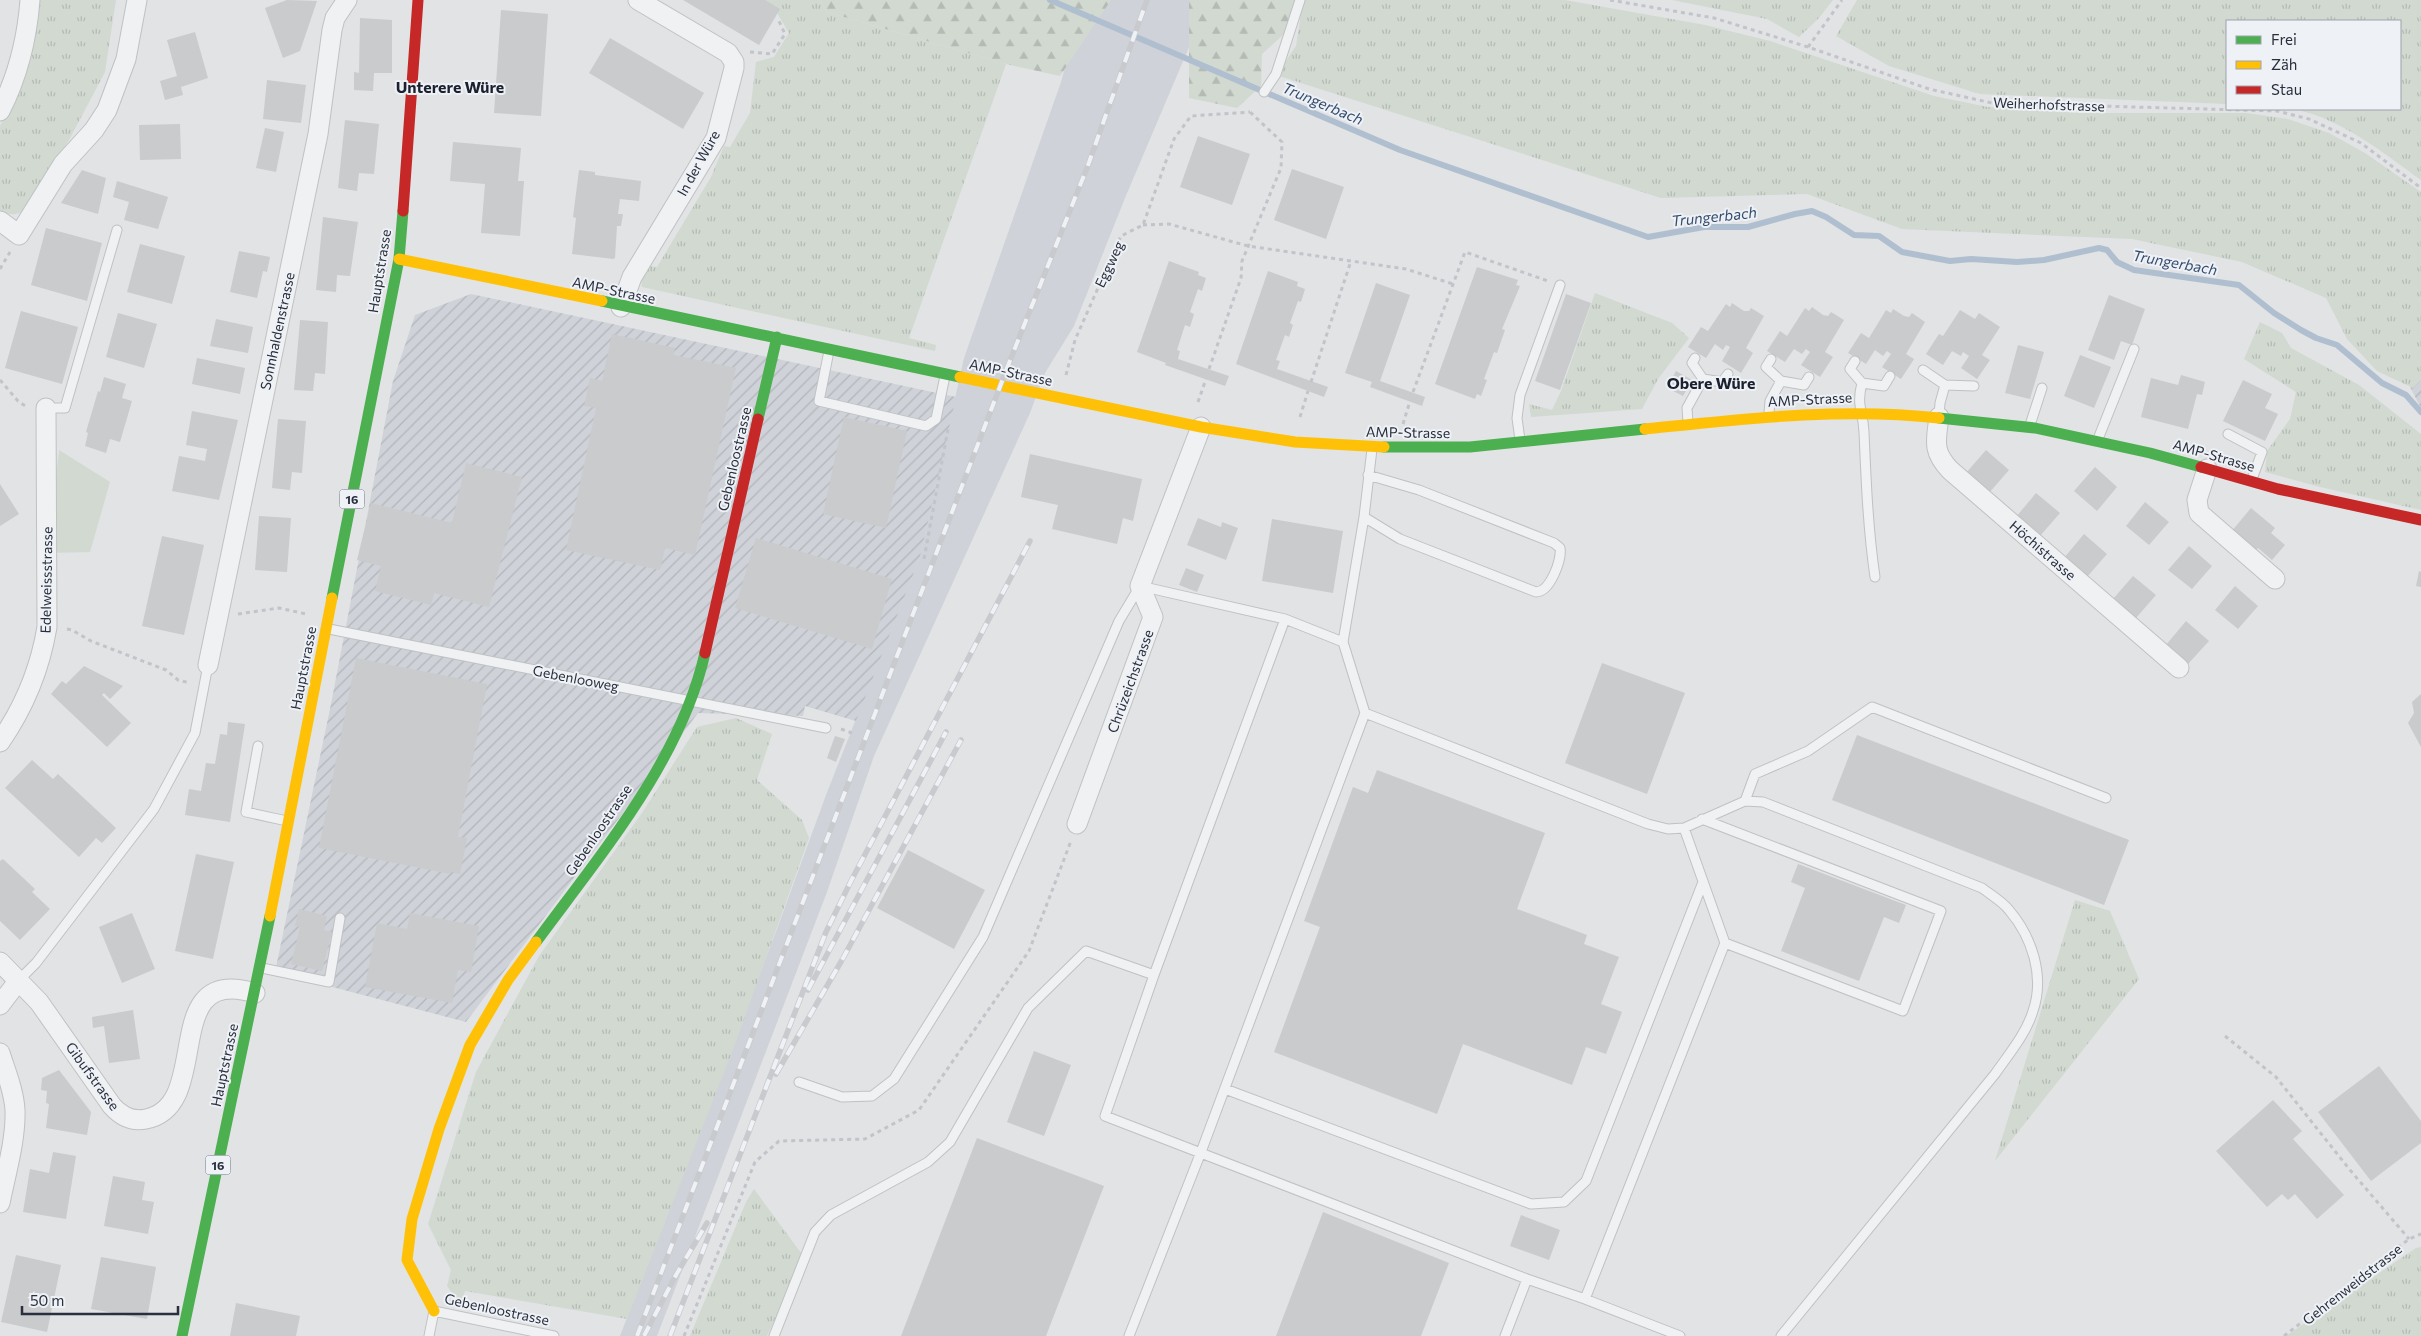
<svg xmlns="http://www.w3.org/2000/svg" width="2421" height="1336" font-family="Commissioner,sans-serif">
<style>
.built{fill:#cfd2d8}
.industrial{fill:url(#industrial-furrows)}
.grass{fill:url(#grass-tufts)}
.forest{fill:url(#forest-firs)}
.pitch{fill:#d1d9d1}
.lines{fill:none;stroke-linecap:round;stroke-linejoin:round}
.stream{stroke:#b0bfcf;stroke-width:6}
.building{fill:#c9cbcd}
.lane-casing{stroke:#bfc1c3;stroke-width:11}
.street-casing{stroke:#bfc1c3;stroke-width:21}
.path{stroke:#c2c4c9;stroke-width:3;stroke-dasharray:4 4;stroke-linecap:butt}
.lane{stroke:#f0f1f2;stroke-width:9}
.street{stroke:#f0f1f2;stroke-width:19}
.fast{stroke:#4caf50;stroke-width:11}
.slow{stroke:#ffc107;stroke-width:11}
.jam{stroke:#c62828;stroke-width:11}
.rail-casing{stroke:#c9cacd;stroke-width:5.5}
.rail{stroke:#eef1f5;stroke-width:4;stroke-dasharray:11;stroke-linecap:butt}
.labels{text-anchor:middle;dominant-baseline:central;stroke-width:4;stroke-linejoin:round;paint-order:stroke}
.shield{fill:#eef1f5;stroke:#646974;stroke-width:1}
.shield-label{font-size:12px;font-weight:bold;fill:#292f3d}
.street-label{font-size:14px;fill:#292f3d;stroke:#eef1f5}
.water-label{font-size:15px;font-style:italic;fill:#354d6e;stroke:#eef1f5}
.quarter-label{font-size:16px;font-weight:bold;fill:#1b212e;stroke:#eef1f5}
</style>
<defs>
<pattern id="industrial-furrows" width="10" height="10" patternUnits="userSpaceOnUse" patternTransform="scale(1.25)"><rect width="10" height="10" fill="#cfd2d8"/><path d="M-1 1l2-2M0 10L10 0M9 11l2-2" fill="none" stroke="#b2b5ba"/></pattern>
<pattern id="grass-tufts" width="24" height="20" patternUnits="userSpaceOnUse" patternTransform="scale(1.25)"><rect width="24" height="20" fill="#d1d9d1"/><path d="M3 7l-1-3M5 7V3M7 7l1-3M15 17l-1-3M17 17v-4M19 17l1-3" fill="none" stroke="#b3bbb4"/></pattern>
<pattern id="forest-firs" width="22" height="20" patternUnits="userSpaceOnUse" patternTransform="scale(1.25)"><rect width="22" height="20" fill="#d1d9d1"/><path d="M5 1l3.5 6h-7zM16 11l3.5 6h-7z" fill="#b3bbb4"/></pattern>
</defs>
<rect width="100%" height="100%" fill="#e1e3e5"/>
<path class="built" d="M1097 0H1190L1201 19 1125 198 1074 326 1045 373 1030 413 874 756 827 892 657 1336H620L777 929 826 795 920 557 964 358 1061 82 1078 20Z"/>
<path class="industrial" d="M471 294 956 397 920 557 856 721 805 706 803 716 698 713 466 1022 275 972 331 704 393 381 415 315Z
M2421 376V408L2410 387Z"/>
<path class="grass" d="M37 0H116L105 72 69 140 28 206C19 216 11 216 0 211V126L14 98Z
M760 0H820L827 12 1006 64 909 338 936 345 935 351 642 287 641 279 648 266 657 267 711 177 724 146 730 147 750 113 756 62 774 57 789 33 776 11Z
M1303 0H1565L1705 25 1770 41 1934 96 1988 107 2079 113H2246L2288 119 2329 133 2365 153 2421 192V380L2413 388 2377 371 2347 339 2326 298 2242 262 2132 239 1902 229 1807 194 1661 198 1276 75 1296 46Z
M1672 0H1833L1819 18 1799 37 1767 19Z
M1857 0H2421V180C2382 152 2342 119 2294 109H2400V21H2227V104L1980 94 1889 66 1836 36Z
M1595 293 1672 323 1689 338 1658 379 1642 409 1531 417 1529 404 1552 410 1561 391Z
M2260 322 2282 333 2291 348 2359 385 2421 434V510L2320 487 2265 472 2267 451 2290 419 2296 392 2244 359Z
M736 718 772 734 757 780 802 820 809 838 734 1047 627 1319 465 1291 461 1306 447 1286 451 1270 428 1224 476 1072 539 956 642 813 697 727Z
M2075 900 2110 911 2139 979 1995 1161Z
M754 1189 804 1257 767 1336H690L746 1202Z
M2421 1247V1336H2286L2416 1248Z"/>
<path class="forest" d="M820 0H1111L1060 76 1006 64 827 12Z
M1189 0H1296L1294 25 1262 54 1261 86 1237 108 1189 98Z"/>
<path class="pitch" d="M59 450 110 482 90 552 48 553Z"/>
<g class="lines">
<path class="stream" d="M1050 0 1400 150 1648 237 1704 227H1748L1795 214 1812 211 1826 217 1854 235 1879 236 1902 252 1950 261 1971 259 2017 262 2044 260 2099 248 2107 250 2117 262 2134 270 2239 285 2274 313 2301 330 2316 338 2337 345 2382 383 2406 395 2421 412"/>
</g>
<path class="building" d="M287 0 317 1 300 51 283 58 265 8Z
M683 0H765L780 9 759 45Z
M501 10 548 14 541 116 494 113Z
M360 18 392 20V73H374L373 91 354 90V72L359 73Z
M195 32 208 78 181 87 183 95 165 100 160 81 177 76 167 40Z
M610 38 704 93 683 129 589 73Z
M267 80 306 85 301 123 263 119Z
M345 120 379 124 374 174 359 173 357 191 338 188Z
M180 124 181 159 140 160 139 125Z
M265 128 284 132 276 172 256 168Z
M1198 136 1250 154 1232 205 1180 187Z
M453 142 521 148 518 181H524L520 236 481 233 485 184 450 181Z
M1292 169 1344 187 1326 239 1274 220Z
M82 170 106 178 98 214 61 203Z
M579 170 595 172V175L641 181 639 201 620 199 618 214H623L621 226H617L615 258 613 259 572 254 576 218 573 217Z
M117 181 168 197 158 229 124 220 129 202 113 197Z
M323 217 358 222 350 276 337 275 336 292 316 290Z
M46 228 102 243 87 301 31 285Z
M140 244 185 256 172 304 127 292Z
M239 251 270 257 267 272 263 271 257 298 230 292Z
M1169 261 1199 272 1198 275 1206 278 1202 291 1198 289 1190 312 1194 314 1190 327 1185 325 1177 350 1180 351 1178 359 1229 376 1225 386 1165 365 1166 363 1137 352Z
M1477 267 1518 280 1516 285 1520 286 1502 329 1505 330 1497 353 1494 352 1484 379 1487 380 1481 396 1477 394 1475 399 1435 384Z
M1268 271 1298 282 1297 286 1305 289 1301 302 1298 301 1290 323 1293 325 1289 337 1285 335 1276 360 1280 361 1277 369 1328 387 1324 397 1236 364Z
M1376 283 1410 295 1380 381 1425 397 1422 406 1370 387 1372 382 1345 373Z
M1566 294 1591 303 1560 390 1535 381Z
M2109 295 2145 309 2132 345 2121 341 2114 360 2088 350Z
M1732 303 1744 311H1749L1751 308 1764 316 1746 348 1753 353 1741 373 1722 361 1730 347 1726 345 1723 350 1715 344 1706 358 1688 347 1701 327 1708 331 1726 304 1730 307Z
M1812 307 1823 315 1828 316 1831 312 1844 320 1825 352 1833 357 1820 377 1801 365 1810 352 1806 349 1802 354 1794 349 1785 362 1767 351 1780 331 1787 336 1805 308 1809 311Z
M1893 309 1904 316 1909 317 1912 313 1925 322 1906 354 1914 359 1901 379 1882 367 1891 354 1887 351 1883 356 1875 350 1866 364 1848 353 1861 333 1869 338 1886 310 1891 313Z
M1960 310 1975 319 1979 313 2000 327 1982 355 1990 360 1977 379 1961 368 1969 356 1963 352 1961 356 1952 351 1943 365 1926 354 1939 334 1943 336Z
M21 311 78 327 62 384 5 368Z
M118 313 157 324 144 368 106 357Z
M216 319 253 327 248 353 210 346Z
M300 320 328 322 325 374 315 373 313 391 294 390Z
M612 334 675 348 674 355 736 368 695 555 665 548 660 570 566 550 596 408 584 406 590 378 602 381Z
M2018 345 2044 352 2030 399 2005 393Z
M2080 355 2111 367 2094 408 2064 396Z
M197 358 245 368 240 394 192 384Z
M1676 371 1692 380 1683 396 1667 388Z
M2181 375 2205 382 2202 395 2197 394 2188 429 2141 417 2151 378 2178 385Z
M104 377 126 384 122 398 132 401 120 442 110 439 106 453 85 446 88 433 86 432 98 391 100 392Z
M2243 380 2272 394 2265 408 2278 414 2265 441 2223 421Z
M192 411 238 420 219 500 172 491 179 456 205 461 207 449 186 445Z
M844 417 907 431 886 528 823 514Z
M278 419 306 421 302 473 292 472 290 490 272 488Z
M1986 450 2009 470 1989 493 1966 473Z
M1030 454 1142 479 1133 521 1123 518 1117 544 1052 529 1058 505 1021 497Z
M466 463 522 477 489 607 434 593 431 605 375 591 381 566 357 560 371 503 452 523Z
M2095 467 2117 487 2097 511 2074 491Z
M0 484 19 514 0 526Z
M2036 493 2060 513 2040 536 2016 517Z
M2145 502 2169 522 2149 545 2126 526Z
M2251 508 2275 528 2271 533 2285 545 2272 560 2258 548 2255 552 2231 532Z
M259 516 291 518 287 572 255 570Z
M1198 518 1221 527 1222 522 1238 528 1226 560 1187 545Z
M1272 519 1343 531 1333 593 1262 581Z
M2084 534 2107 554 2087 577 2064 558Z
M162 536 204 545 184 635 142 626Z
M756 538 892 579 872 649 735 608Z
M2189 546 2212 566 2192 589 2168 570Z
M1186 568 1204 575 1197 592 1179 585Z
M2419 571 2421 572V587L2416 586Z
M2133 576 2156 595 2136 618 2113 599Z
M2235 586 2258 606 2238 629 2215 610Z
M2186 621 2209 641 2188 664 2166 645Z
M356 658 487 684 458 837 467 838 460 874 451 872V874L319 848Z
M1602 663 1685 693 1647 794 1565 763Z
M84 666 123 686 110 699 104 693 102 695 131 723 107 747 51 694 62 681 66 684Z
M2421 694V747L2408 723 2414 713 2412 702Z
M228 722 245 724 230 822 185 815 189 789 201 791 206 763 215 764 220 734 227 735Z
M1857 735 2129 840 2104 905 1832 800Z
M835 736 845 739 836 762 827 758Z
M32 760 53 779 58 774 116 828 102 843 96 838 79 857 5 788Z
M1377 770 1545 833 1517 909 1587 935 1584 944 1619 957 1601 1004 1622 1012 1606 1054 1586 1047 1572 1085 1463 1044 1437 1114 1274 1052 1320 927 1304 921 1353 787 1368 793Z
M908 850 985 890 954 949 877 908Z
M196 854 234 862 213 959 175 951Z
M3 859 35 889 32 892 50 909 20 940 0 921V861Z
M1798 864 1906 905 1899 923 1884 917 1859 981 1781 951 1805 888 1791 882Z
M299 909 327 916 324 930 332 932 322 971 291 964 300 927 295 926Z
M132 913 155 969 122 983 99 927Z
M410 913 479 926 471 972 458 970 452 1003 365 987 377 923 407 929Z
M133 1010 140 1059 109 1063 104 1026 93 1028 92 1017Z
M1034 1051 1071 1065 1044 1136 1007 1122Z
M2379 1066 2421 1121V1143L2371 1181 2318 1112Z
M59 1070 91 1112 87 1135 46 1128 49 1104 46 1103 47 1091 41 1090 42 1078Z
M2273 1100 2302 1131 2293 1139 2344 1195 2317 1219 2295 1194 2288 1200 2282 1194 2267 1207 2216 1151Z
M977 1138 1104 1186 1046 1336H901Z
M53 1152 76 1156 66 1219 23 1212 30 1169 49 1173Z
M113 1176 145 1182 142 1200 154 1202 148 1234 104 1226Z
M1323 1212 1449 1263 1421 1336H1276Z
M1521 1215 1560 1230 1549 1260 1510 1246Z
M16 1255 61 1265 47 1332 1 1322Z
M101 1257 156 1267 147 1319 91 1309Z
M236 1303 300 1316 296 1336H230Z"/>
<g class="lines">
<defs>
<path id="lane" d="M1264 92 1276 74 1300 0
M829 351 819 401 926 426 936 419 945 376
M1695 358 1692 363 1703 379 1722 382 1728 374
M1771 359 1766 367 1781 381 1804 385 1809 377
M1855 361 1850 369 1862 383 1884 386 1890 376
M1923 370 1945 385
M1862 383C1856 406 1863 410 1864 432 1866 480 1868 529 1875 577
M46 408H65L117 230
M1769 413 1770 401 1781 381
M1939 415 1940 403 1945 385 1974 386
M1688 423 1687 408 1703 379
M2030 425 2042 388
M2228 434 2262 452 2252 479
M2098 439 2134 349
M1520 440 1517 418 1520 395 1560 285
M1364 517 1400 539 1536 592C1550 592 1562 560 1560 548L1554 543 1419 490 1368 475
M329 629 826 728
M1343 642 1285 619 1154 975 1105 1116 1527 1279 1585 1299 1725 943 1684 828
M1365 713 1648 824 1668 829 1684 828 1745 801 1763 802 1982 888C1991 895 2002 901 2009 910 2032 937 2045 976 2033 1011 2026 1034 2009 1054 1995 1074L1781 1336
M258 746 246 812 287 821
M1745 801 1755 774 1808 751 1872 707 2106 798
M1702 819 1941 911 1903 1011 1725 943
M262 968 329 982 340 918
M19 980 36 963 154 809 195 733 208 665
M799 1082 842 1097 872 1096 894 1079 983 937 1119 621 1140 586 1285 619
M1225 1089 1531 1204 1564 1202 1586 1181 1703 882
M1585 1299 1680 1336
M429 1336 434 1311 554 1336
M774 1336 815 1232 831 1215 928 1162 950 1142 1028 1008 1086 951 1154 975
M1129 1336 1201 1152 1365 713 1343 642 1364 517 1372 449
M1505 1336 1527 1279"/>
<path id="street" d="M0 111C18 76 27 39 30 0
M0 221 19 235 63 164 94 130 107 110 126 59 137 0
M621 307 632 277 716 138 734 68V62L728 53 638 0
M1939 417C1936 441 1932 451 1950 470L2179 668
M2207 469 2197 500 2199 513 2275 579
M208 665 318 134 332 30 335 18 347 0
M0 742C25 706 40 669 47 627L46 408
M1077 824 1153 617 1140 586 1201 427
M0 962 39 1002 112 1106C121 1116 132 1122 146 1119 215 1106 157 963 255 993
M0 1005 19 980
M0 1053C6 1072 14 1091 15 1110 16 1140 6 1173 0 1203"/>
</defs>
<use href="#lane" class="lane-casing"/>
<use href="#street" class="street-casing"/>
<path class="path" d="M1610 0 1714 18 1808 47 1929 89 1992 103 2277 111 2309 119 2361 143 2421 188
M1808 47 1842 0
M750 52 772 54 785 34 778 19
M1143 225 1169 224 1248 246 1406 269 1453 284
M0 269 10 252
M1209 369 1241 278 1242 261 1281 168 1282 142 1250 112
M1066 375 1075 340 1121 236 1143 225 1174 139 1191 116 1250 112
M0 380 18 401 27 407
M1311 382 1351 261
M1413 392 1465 252 1548 281
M1198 402 1206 379
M1300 417 1308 391
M1403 424 1410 401
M924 559 948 429
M238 614 279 608 306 614
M67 629 72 630 91 641 166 670 178 680 190 683
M841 729 852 733
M2225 1036 2276 1077 2350 1170 2409 1239
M684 1336 755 1162 779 1141 865 1139 919 1110 1029 951 1071 841
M2284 1336 2409 1239 2421 1234"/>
<use href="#lane" class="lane"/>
<use href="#street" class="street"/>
<path class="fast" d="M602 301 960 377
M1939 418 2035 428 2150 453 2201 467
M758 419 777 337
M1384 447H1470L1645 429
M332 598 399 259 403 211
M536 942C600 855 681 760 705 653
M182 1336 270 916"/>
<path class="slow" d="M399 259 602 301
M960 377 1201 427 1295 442 1384 447
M1645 429C1743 419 1841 407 1939 418
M270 916 332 598
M434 1311 407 1260 412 1219 439 1129 470 1045 508 980 536 942"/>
<path class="jam" d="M403 211 418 0
M2201 467 2278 489 2421 520
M705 653 758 419"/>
<defs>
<path id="rail" d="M808 990 946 732
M776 1074 842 960 961 740
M637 1336 1009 363 1087 168 1147 0
M644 1336 676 1275 707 1223
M670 1336 826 932 851 881 1030 541"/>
</defs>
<use href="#rail" class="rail-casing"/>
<use href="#rail" class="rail"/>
</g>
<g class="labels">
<g class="shield">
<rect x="339.5" y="489.5" width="25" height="19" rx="4"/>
<rect x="205.5" y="1155.5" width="25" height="19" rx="4"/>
</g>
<g class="shield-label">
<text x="352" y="499">16</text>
<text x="218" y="1165">16</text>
</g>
<g class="street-label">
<text transform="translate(2049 104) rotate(2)">Weiherhofstrasse</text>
<text transform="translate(698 163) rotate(-61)">In der Würe</text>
<text transform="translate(1109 264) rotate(-65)">Eggweg</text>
<text transform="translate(379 271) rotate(-81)">Hauptstrasse</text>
<text transform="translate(614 290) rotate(12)">AMP-Strasse</text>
<text transform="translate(277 331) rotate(-78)">Sonnhaldenstrasse</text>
<text transform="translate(1011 372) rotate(12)">AMP-Strasse</text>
<text transform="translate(1810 399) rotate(-3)">AMP-Strasse</text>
<text transform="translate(1408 432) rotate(1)">AMP-Strasse</text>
<text transform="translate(2214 455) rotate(16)">AMP-Strasse</text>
<text transform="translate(734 459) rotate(-77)">Gebenloostrasse</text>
<text transform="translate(2043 550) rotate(41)">Höchistrasse</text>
<text transform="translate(46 580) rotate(-89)">Edelweissstrasse</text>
<text transform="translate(303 668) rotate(-79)">Hauptstrasse</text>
<text transform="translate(576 678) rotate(11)">Gebenlooweg</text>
<text transform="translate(1130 681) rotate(-70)">Chrüzeichstrasse</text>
<text transform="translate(598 830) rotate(-56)">Gebenloostrasse</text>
<text transform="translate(224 1065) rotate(-78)">Hauptstrasse</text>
<text transform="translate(93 1076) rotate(54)">Gibufstrasse</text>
<text transform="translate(2352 1284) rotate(-38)">Gehrenweidstrasse</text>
<text transform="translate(497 1309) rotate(12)">Gebenloostrasse</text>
</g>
<g class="water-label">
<text transform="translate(1323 103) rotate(23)">Trungerbach</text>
<text transform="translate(1714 216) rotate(-6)">Trungerbach</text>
<text transform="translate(2175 262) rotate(10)">Trungerbach</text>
</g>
<g class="quarter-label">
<text x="450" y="86">Unterere Würe</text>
<text x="1711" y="382">Obere Würe</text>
</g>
</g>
<rect x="2226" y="20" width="175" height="90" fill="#eef1f5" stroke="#9fa3ab"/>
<rect x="2236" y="36" width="25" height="8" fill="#4caf50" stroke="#9fa3ab"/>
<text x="2271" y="45" font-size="15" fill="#292f3d">Frei</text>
<rect x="2236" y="61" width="25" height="8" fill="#ffc107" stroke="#9fa3ab"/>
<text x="2271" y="70" font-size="15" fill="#292f3d">Zäh</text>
<rect x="2236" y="86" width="25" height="8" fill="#c62828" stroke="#9fa3ab"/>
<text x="2271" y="95" font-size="15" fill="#292f3d">Stau</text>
<path d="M22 1306v8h156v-8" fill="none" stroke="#292f3d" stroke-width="2.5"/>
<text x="30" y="1306" font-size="15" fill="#292f3d" stroke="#eef1f5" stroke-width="4" paint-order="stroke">50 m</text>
</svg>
